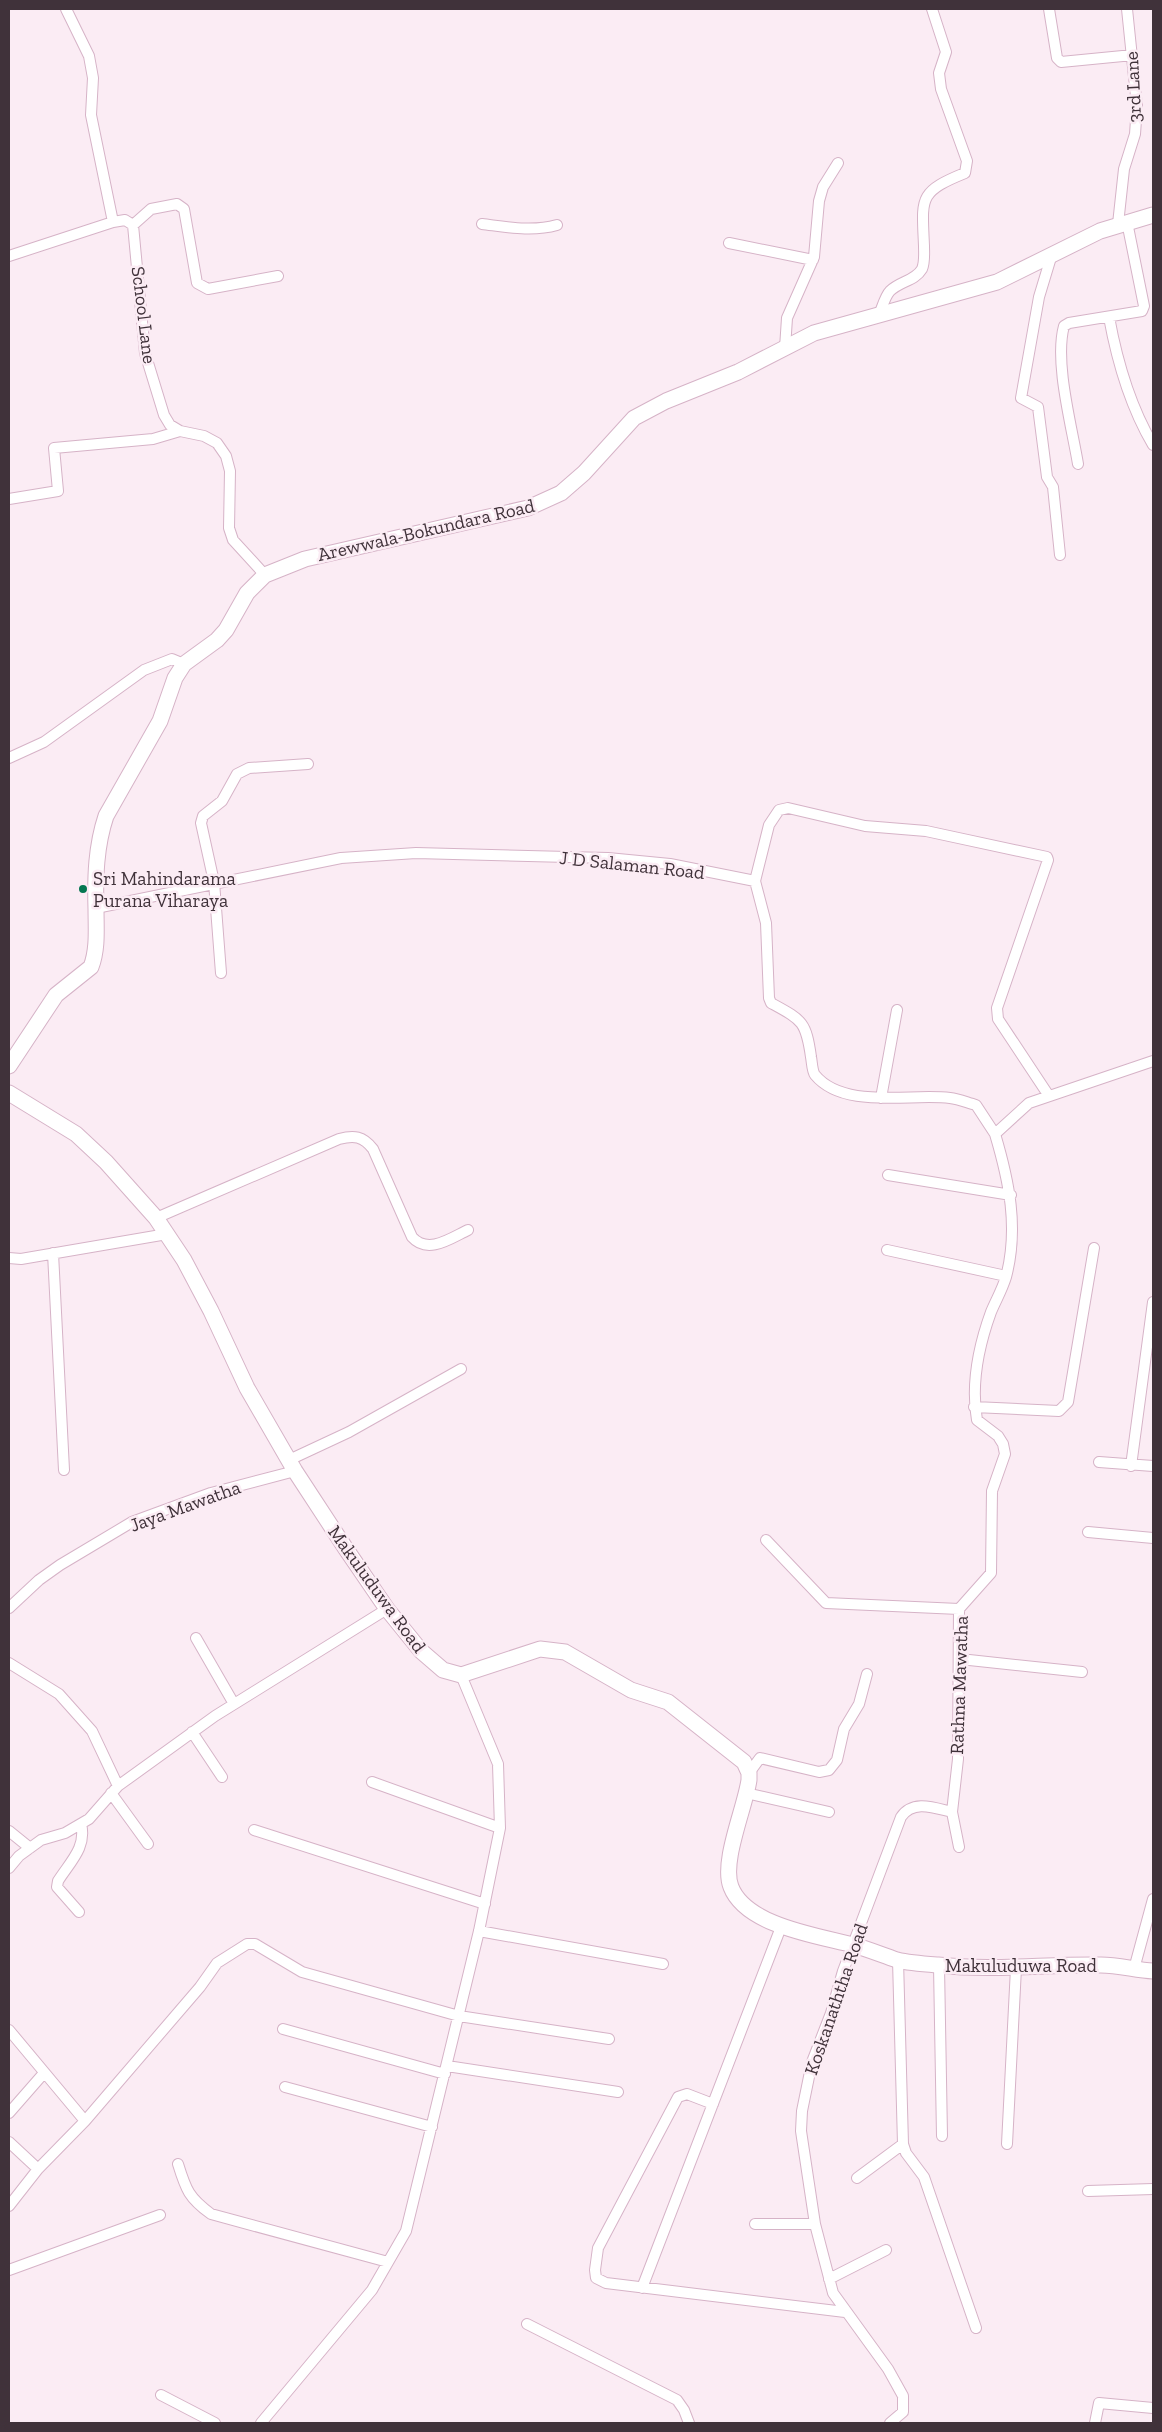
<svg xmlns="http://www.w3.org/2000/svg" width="1162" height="2432" font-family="'Zilla Slab',serif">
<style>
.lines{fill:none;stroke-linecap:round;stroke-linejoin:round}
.street-casing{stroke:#d6b3c7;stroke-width:12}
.secondary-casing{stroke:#d6b3c7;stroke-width:17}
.street{stroke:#fff;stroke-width:10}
.secondary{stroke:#fff;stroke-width:15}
.poi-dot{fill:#047751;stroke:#fbecf4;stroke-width:2}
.labels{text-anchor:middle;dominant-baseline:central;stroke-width:5;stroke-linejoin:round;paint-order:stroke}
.street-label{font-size:19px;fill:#40323a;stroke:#fbecf4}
.poi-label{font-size:19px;fill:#40323a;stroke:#fbecf4;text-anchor:start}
</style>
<rect width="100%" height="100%" fill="#fbecf4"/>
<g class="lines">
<defs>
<path id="street" d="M66 9 89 56 93 78 91 115 113 222
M1049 9 1057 58 1061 62 1133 55
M482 224C507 227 532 232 557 225
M1118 224 1124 169 1135 134 1137 106 1127 9
M133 225 151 209 177 204 184 209 197 283 208 289 278 276
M729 243 813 260
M1052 254 1039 297 1021 398 1038 407 1047 477 1053 487 1060 555
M9 256 113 222 125 220 133 225 145 353 164 415 170 425 180 431 204 436 217 443 226 456 230 471 229 528 233 540 265 575
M879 315C882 308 885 296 890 291 900 281 915 281 922 269 925 262 924 253 924 246 922 198 918 192 965 173L967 161 941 89 939 73 946 52 932 9
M1109 317C1117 361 1130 406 1153 445
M785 348 787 318 814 257 819 201 823 187 838 163
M1078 464C1072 427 1054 362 1064 326L1069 323 1142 311 1144 306 1127 222
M9 499 58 491 54 448 153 439 180 431
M9 758 44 742 144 670 172 659 184 664
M755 881 769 825 779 810 788 808 865 826 926 831 1047 857 1048 860 997 1008 998 1019 1049 1096
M96 908 341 858 416 853 608 858 670 864 755 881 766 923 769 998 771 1003C802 1020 806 1021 811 1057 812 1062 812 1071 815 1075 844 1110 911 1093 950 1098 959 1099 968 1103 976 1105L995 1134
M221 973 214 882 201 823 203 816 222 801 237 774 249 768 308 764
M881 1098 897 1010
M888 1175 1011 1195
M156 1218 339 1139C354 1135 363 1136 373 1149L412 1237C428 1255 451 1238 468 1230
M887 1250 1006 1276
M53 1253 64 1470
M9 1258 21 1259 167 1234
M974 1407 1059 1411 1068 1402 1094 1248
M289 1460 349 1432 461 1369
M1099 1462 1153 1466
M1131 1466 1153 1302
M1088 1532 1153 1538
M766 1540 826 1603 959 1609
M9 1608 39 1580 60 1565 132 1522 211 1493 295 1471
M196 1638 234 1704
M960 1659 1082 1672
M9 1663 59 1694 92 1731 118 1786
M192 1732 222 1777
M749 1773 760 1758 819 1772 829 1770 837 1760 844 1729 859 1704 867 1674
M372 1782 500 1828
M111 1793 148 1844
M746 1793 829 1812
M254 1830 485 1904
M9 1831 30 1848
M959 1847 952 1812 958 1759 959 1609 991 1573 992 1491 1005 1454 1003 1444 998 1436 977 1420C971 1385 979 1345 991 1312 996 1300 1002 1290 1006 1277 1019 1228 1009 1181 995 1134L1029 1103 1153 1061
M9 1868 19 1856 41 1840 65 1833 89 1819 118 1786 215 1716 387 1609
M79 1912 57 1887 58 1881C70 1862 87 1847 81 1824
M479 1931 663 1964
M898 1960 903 2144 906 2153 924 2177 976 2328
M939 1966 942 2136
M1134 1969 1153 1899
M283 2029 445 2074
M9 2030 85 2121
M447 2066 618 2092
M285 2087 432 2127
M713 2104 687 2094 678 2097 598 2248 595 2270 596 2278 606 2283 845 2312
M9 2113 44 2073
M9 2142 38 2169
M1007 2144 1016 1968
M178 2164C186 2190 189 2198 211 2214L388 2262
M857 2178 903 2144
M1088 2191 1153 2189
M9 2206 38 2169 85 2121 200 1987 217 1963 247 1944H255L302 1972 459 2016 609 2039
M755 2224H815
M9 2270 160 2215
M829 2279 886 2250
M642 2288 781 1927
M527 2324 677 2400 684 2410 689 2423
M161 2395 215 2423
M261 2423 372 2290 406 2231 479 1931 500 1828 498 1764 461 1675
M890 2423 903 2412V2396L888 2369 833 2293 815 2224 801 2131 802 2111 812 2062 831 2013 843 1971 901 1817C913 1799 935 1808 952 1812
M1095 2423 1099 2403 1153 2408"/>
<path id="secondary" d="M9 1066 56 995 91 967C98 949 96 928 96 909 95 877 96 846 106 816L160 721 175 678 184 664 217 640 226 630 247 593 265 575 305 559 528 508 561 493 584 473 634 418 666 401 738 372 814 333 997 282 1100 231 1153 215
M9 1093 76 1134 106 1162 156 1218 184 1260 211 1311 247 1388 295 1471 346 1549 387 1609 421 1651 443 1670 461 1675 540 1649 565 1652 631 1690 668 1702 744 1762 749 1773V1780C745 1808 721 1862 731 1887 746 1926 819 1936 853 1945 868 1949 882 1955 897 1960 909 1963 924 1964 938 1965 992 1971 1046 1964 1101 1965 1118 1965 1136 1970 1153 1971"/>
</defs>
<use href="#street" class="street-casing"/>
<use href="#secondary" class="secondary-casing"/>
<use href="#street" class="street"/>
<use href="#secondary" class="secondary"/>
</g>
<circle class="poi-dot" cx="83" cy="889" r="5"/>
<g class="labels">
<g class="street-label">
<text transform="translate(1133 87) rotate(-93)">3rd Lane</text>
<text transform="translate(144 315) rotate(83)">School Lane</text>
<text transform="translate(426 530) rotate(-13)">Arewwala-Bokundara Road</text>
<text transform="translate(632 865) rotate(6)">J D Salaman Road</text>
<text transform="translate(185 1506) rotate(-20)">Jaya Mawatha</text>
<text transform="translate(377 1589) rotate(54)">Makuluduwa Road</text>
<text transform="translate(959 1685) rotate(-88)">Rathna Mawatha</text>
<text x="1021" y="1965">Makuluduwa Road</text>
<text transform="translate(836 1999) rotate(-71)">Koskanaththa Road</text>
</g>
<g class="poi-label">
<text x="93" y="878">Sri Mahindarama<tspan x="93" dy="22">Purana Viharaya</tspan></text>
</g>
</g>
<rect width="1162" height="2432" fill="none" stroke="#40323a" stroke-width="20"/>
</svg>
